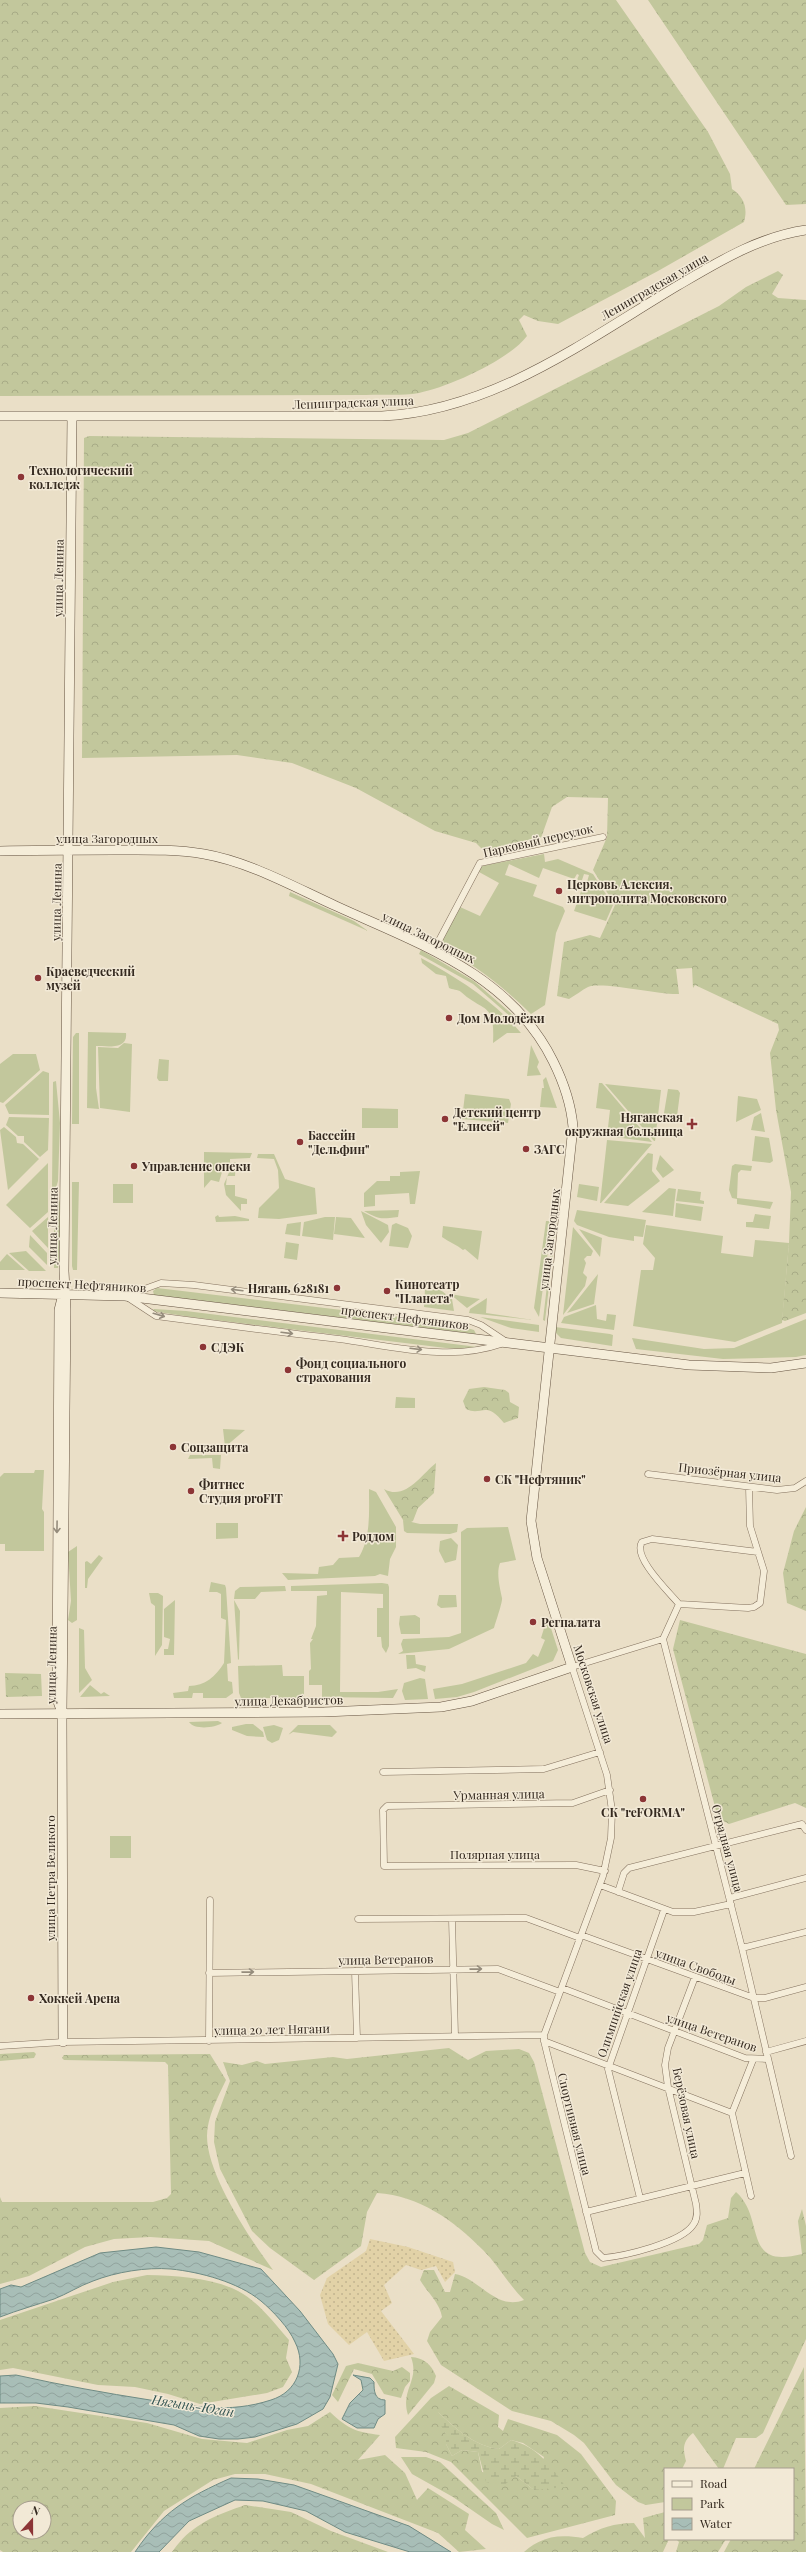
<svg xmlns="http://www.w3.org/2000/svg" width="806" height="2552" font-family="'Playfair Display',serif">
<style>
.green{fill:#c2c79c}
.forest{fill:url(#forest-crowns);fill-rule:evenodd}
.wetland{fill:url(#wetland-marsh)}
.sand{fill:url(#sand-dots)}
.water{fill:url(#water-waves);stroke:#6f8b84}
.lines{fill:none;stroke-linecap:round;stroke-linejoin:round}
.street-casing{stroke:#83715e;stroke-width:7}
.secondary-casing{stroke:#655341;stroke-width:10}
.street{stroke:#f5edd9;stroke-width:6}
.secondary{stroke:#f5edd9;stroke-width:9}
.oneway{stroke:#958c7c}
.poi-dot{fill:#8c3536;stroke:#f2e9d6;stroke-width:1.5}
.labels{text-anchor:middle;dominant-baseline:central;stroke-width:3;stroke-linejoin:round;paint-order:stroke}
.street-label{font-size:12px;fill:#352a20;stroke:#f2e9d6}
.poi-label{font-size:12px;font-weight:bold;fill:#352a20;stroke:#f2e9d6;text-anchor:start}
.water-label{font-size:13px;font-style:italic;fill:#315351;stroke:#f2e9d6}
</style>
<defs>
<pattern id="forest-crowns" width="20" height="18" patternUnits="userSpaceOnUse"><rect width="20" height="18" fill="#c2c79c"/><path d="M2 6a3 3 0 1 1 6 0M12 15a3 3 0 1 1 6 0" fill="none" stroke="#a7ab86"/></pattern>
<pattern id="wetland-marsh" width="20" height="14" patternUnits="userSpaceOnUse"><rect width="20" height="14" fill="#c2c79c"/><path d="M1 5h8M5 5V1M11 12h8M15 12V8" fill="none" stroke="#a7ab86"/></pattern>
<pattern id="sand-dots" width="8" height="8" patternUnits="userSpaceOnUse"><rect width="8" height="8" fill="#e2d2a7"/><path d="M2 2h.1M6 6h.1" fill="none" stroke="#c2b48f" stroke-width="1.8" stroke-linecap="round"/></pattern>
<pattern id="water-waves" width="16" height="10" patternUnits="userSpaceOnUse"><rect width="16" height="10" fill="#a8beb7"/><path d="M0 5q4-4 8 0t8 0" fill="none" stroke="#91a39d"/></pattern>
</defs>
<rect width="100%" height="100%" fill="#eadfc7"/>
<path class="green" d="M544 854 545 862 558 859 593 874 613 905 606 921 574 911 584 883 587 882 589 875 584 874 582 880H577L579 875 577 874 574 879 543 868 539 878 509 864 505 875 537 885 533 896 563 907 565 911 556 933 545 1005 531 1014C500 984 477 966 439 946L460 907 480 916 499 883 479 872 482 866Z
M290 892 354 921 368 931 289 896Z
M421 950 474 981 521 1022 519 1024 473 984 419 954Z
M421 958C459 979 493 1000 521 1033H507L493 1043C495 1001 484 1013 461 992 458 989 452 990 449 988L446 976 436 974 422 963Z
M88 1032 126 1033C128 1050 107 1046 96 1046V1088L99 1109 87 1108Z
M76 1033H79V1124H72L73 1037Z
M124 1043 132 1044 130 1112 100 1108 98 1047 118 1048Z
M531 1045 539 1062 537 1067 541 1075 527 1076Z
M13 1054H36L40 1070 3 1103 0 1102V1064Z
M159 1059 169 1060 168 1081H159L157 1078Z
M43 1071 49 1073V1115L9 1114 5 1105Z
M546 1077 557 1108 540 1107 542 1088H544L543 1080Z
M56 1081 60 1123 58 1181 56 1188H52L53 1082Z
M599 1083H602L652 1142 607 1136 610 1110 596 1108Z
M605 1084 661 1090 655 1141H654Z
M668 1089 678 1090 680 1093 677 1116 679 1122 663 1119Z
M465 1094 509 1099 511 1104 508 1123 462 1119Z
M738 1096 757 1099 761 1110 736 1122Z
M362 1108 398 1109V1128H362Z
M761 1113 765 1132 751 1130 754 1117Z
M9 1117 49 1118 48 1150 40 1157 24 1142V1136H18L6 1125Z
M4 1127 16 1137 17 1143 23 1144 39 1159 8 1190 0 1130Z
M755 1136 769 1138 773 1161 770 1163 752 1161Z
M607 1140 652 1144 601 1203H600Z
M204 1152 252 1153 250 1158 230 1159V1165L222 1172 219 1182 211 1180 204 1188Z
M648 1153 653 1154 652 1171 660 1181 628 1206 604 1203Z
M258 1154H274L285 1179 315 1188 317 1214 279 1219 258 1218 259 1208 279 1188 278 1170 274 1159 257 1158Z
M660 1155 674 1170 663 1178 656 1169Z
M236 1162 235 1176H227L226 1185H235V1196L247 1199V1204H241V1211L226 1195 224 1184 233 1163Z
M48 1163V1212L30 1228 6 1205Z
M735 1164 752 1166 751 1171 741 1170 738 1173 737 1198 773 1202 770 1209 737 1204V1199L732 1198 729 1190 732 1166Z
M420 1171 415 1204H410L409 1193 375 1195V1206L364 1207V1193L377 1181H390V1176H400V1172Z
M72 1182H79L77 1270H73L72 1266Z
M113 1184H133V1203H113Z
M579 1184 599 1187 597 1201 577 1197Z
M669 1188 676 1189 673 1216 642 1212Z
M678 1189 701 1192 700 1200 704 1201V1204L676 1201Z
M54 1199 59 1200 63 1211 58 1268H54Z
M676 1203 703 1207 701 1221 675 1217Z
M399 1210 398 1217C381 1219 380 1220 364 1211Z
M577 1210 646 1220 643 1237 634 1236V1241L609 1237 577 1225 574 1221Z
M361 1211 388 1225 389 1232 381 1243 366 1225Z
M755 1214 771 1216 769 1229 746 1227V1222H753Z
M218 1215 219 1217 235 1216 249 1219V1221L216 1222 215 1217Z
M555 1216 557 1217 545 1321 543 1320Z
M48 1217V1248L32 1231Z
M325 1217H335L333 1240 302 1236 304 1222Z
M336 1217 351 1218 365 1238 334 1234Z
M546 1221H552L539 1317 534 1308Z
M301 1222 300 1236 285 1234 287 1224Z
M396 1223 408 1228 412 1236 408 1248 389 1246 392 1225Z
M646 1225 723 1236 721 1253 753 1257 755 1240 789 1243 782 1323 735 1342 633 1326 641 1270H653L655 1258 643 1244Z
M443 1226 482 1231 478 1260 465 1249 463 1250C457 1245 449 1242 442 1237Z
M573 1227 593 1251 591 1256H587L584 1259 586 1263 583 1273 587 1277 585 1286 563 1315Z
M579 1229 602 1238 600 1257Z
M30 1235 47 1253V1265L29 1247Z
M286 1242 299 1244 297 1260 284 1258Z
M26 1251 46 1271H29L9 1253Z
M7 1254 25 1270H0V1262Z
M598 1274 594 1304 567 1313Z
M433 1284 452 1299 454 1311 424 1307 425 1290Z
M157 1288 450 1323 474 1330 476 1334 154 1295 153 1291Z
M450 1294 480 1299 467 1308Z
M487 1298 486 1313 533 1320 469 1313 470 1309Z
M596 1305 597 1319 606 1321 607 1314 616 1315 614 1330 561 1323 564 1317Z
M154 1309 186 1311 478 1347 460 1349 446 1348 191 1317 152 1311Z
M480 1317 539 1325V1332L511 1328Z
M806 1319V1355L796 1357 723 1359 636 1349 632 1338 704 1349 734 1348Z
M555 1327 610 1334 613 1335 612 1346 561 1338 555 1332Z
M396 1397 415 1398V1408H395Z
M223 1429 245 1430 225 1447Z
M221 1455 220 1469 213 1468 212 1458 188 1459 190 1455Z
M35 1470H44L42 1509 44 1512V1551H5V1544H0V1477L4 1473H34Z
M369 1489 376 1492 396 1527V1547L390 1559 388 1576 380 1574 375 1576 288 1580 282 1573 318 1574 319 1567 333 1565 339 1558 359 1557C371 1537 369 1512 369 1489Z
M403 1520 420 1524H458L457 1532 450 1534 407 1533 404 1531Z
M216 1523H238V1538L216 1539Z
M508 1527 516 1560 500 1563C496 1573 500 1588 502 1598 503 1601 495 1624 494 1628L449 1649 398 1654 403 1651 401 1644 403 1639 449 1637 461 1633V1532L467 1528Z
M451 1538 458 1545 456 1560 445 1563 439 1551 440 1541Z
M77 1546V1620L72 1623 68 1620 71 1601 68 1552Z
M99 1555 103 1558 88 1579 87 1588H85V1562L87 1561 91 1564Z
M211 1582 225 1585 226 1588 231 1663 227 1664 228 1681 232 1682 233 1693 226 1698H203V1693H193L192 1698H174L173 1693 188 1691 189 1686C205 1686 216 1676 224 1663L226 1620 221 1618V1594L217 1592H209Z
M382 1583 388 1584 389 1587V1646L386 1653 382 1647 381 1637H377V1608H383V1594L341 1592 340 1692H378L398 1689 393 1698 322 1697V1685H309V1671L311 1669 310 1643 313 1639H311L316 1626 317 1596 327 1595V1591H291V1586Z
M285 1586 286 1591 261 1592 255 1599H234L235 1591 240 1587Z
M149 1593H158L163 1596 162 1645 155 1656V1606L151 1603Z
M439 1595H456L457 1607 441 1608 437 1605Z
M175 1600 174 1655H164V1649H168L170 1639 164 1637V1609Z
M234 1600 240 1611 239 1659 238 1660Z
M400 1616 415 1615 420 1618V1634H401L399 1624Z
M546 1622H549L558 1650 553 1661 474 1692 457 1697 435 1699 433 1689 462 1684 526 1663 533 1654 538 1657 545 1640 541 1638Z
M79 1628 84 1630 85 1668 92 1680 79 1693Z
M406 1655H415L416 1664 426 1666 425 1672 416 1668 407 1669Z
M282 1665 283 1676H304V1698H241L239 1693 238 1666Z
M420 1678 425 1679 428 1699 405 1700 402 1691 404 1683Z
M90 1685 101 1694 104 1692 110 1696 80 1697Z
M218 1721 222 1723C215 1728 194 1730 189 1722Z
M246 1724H253L263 1732 264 1737 247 1736 232 1730V1727Z
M274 1725 283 1728 279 1740 272 1743 267 1740 263 1727Z
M298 1725H330L337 1732 332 1737 293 1732 288 1735Z
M110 1836H131V1858H110Z"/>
<path class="forest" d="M0 0H616L708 132 730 174 732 189C744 197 748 208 744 222L658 271 558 324 538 321 524 315 519 320 527 336C509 360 449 387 419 393 402 396 383 394 366 395L0 396Z
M648 0H806V204L786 205Z
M778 271 783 275 772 294 778 298 806 300V1313L785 1321 782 1320 789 1243 791 1192 776 1110 770 1053 779 1030 778 1024 695 985 693 988 692 968 676 969 679 994C658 995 602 981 588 987 582 990 576 995 569 999L557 996 564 942 590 935 600 938 615 905 593 870 607 837 608 798 567 797 552 807 541 838 532 844 484 851 476 843 435 831 356 788 292 763 237 755 82 758 84 438 89 436 444 440 468 433 719 306 746 287Z
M484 1387 505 1390 509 1393 510 1402 519 1407 518 1418 504 1423C485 1399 482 1417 466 1409L463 1401 469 1389Z
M436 1463 434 1493 418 1508 413 1521 409 1523 403 1520 384 1489C405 1501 421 1475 436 1463Z
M806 1507V1611L787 1603 783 1573 794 1531Z
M680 1620 806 1654V1808L795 1803 729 1824 718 1818 673 1649Z
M5 1673 41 1674 42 1696 6 1697Z
M449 2048 468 2060 486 2051 519 2049 529 2053 534 2062 585 2253 590 2262 601 2267 699 2244 703 2240 707 2225 728 2218 731 2198 736 2192C766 2218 741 2270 802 2254L798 2221 802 2209 806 2226V2339L763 2433 756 2438H736L723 2469H719L693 2433C682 2442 683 2449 686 2461L682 2469H665V2502L646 2505 638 2502 616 2485 584 2443 574 2435 551 2421 512 2411 441 2365 427 2341 430 2332 442 2317C440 2303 427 2292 420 2280L424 2270H434L445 2292H450L455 2274C479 2278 496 2311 524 2300 509 2285 498 2265 483 2250 453 2220 420 2196 377 2193L367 2212 361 2246 314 2280 270 2248 252 2231 220 2169 214 2142 215 2122 230 2081 223 2062 242 2065 257 2061 265 2064 333 2057 347 2059Z
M34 2052 36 2054 34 2058 0 2061V2054Z
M210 2054 226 2080C218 2097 207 2117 207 2136 207 2175 250 2239 273 2270L209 2241 150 2237 114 2239 85 2247 29 2276 0 2284V2197L2 2202H153L167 2198 171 2194 168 2065 165 2062 64 2060 62 2058 64 2055Z
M147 2275C176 2276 211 2277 238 2291 259 2302 274 2323 289 2340L286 2358 292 2372 283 2387 267 2393 200 2404 168 2394 135 2387 98 2385 13 2368 0 2370V2320L113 2282Z
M411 2357C424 2358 431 2364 436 2376L434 2383 408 2415C400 2389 420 2382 411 2357Z
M358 2363 393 2371 402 2367 410 2373V2381L405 2387 401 2398 384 2394 372 2374 354 2369 338 2402 332 2395 346 2366Z
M804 2367 806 2552H724L731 2539H793V2469H754Z
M449 2386 499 2415 498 2427 503 2431 508 2419 557 2435 581 2454 616 2501 615 2515 527 2538 451 2462 426 2452 396 2448 395 2437 431 2398ZM438 2412C455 2428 474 2446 499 2449L511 2440 523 2443 544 2457 534 2490 516 2476 482 2472 478 2452 462 2450 452 2456 446 2444V2434Z
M35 2406 147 2423 202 2439 247 2443 287 2430 308 2426 330 2412C348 2429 356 2432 380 2435L358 2460 385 2455 405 2473 417 2500 428 2488 469 2514 465 2530 486 2549 459 2552 438 2533 311 2484 265 2474H235L213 2480 164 2511 131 2552H3L0 2550V2408ZM20 2508H44V2532H20Z
M401 2457H426L440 2462 496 2513 504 2530 492 2524 453 2497 412 2474Z
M245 2505 291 2512 331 2531 388 2552H172C190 2525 216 2515 245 2505Z
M665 2512V2539H669L663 2552H524C542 2536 559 2534 583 2538 599 2528 615 2523 634 2523L645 2538 643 2518Z
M676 2539H726L718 2552H676L679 2542Z"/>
<path class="wetland" d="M437 2411C455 2428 474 2446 499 2449L511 2440C538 2447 550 2465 566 2487L534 2490 516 2476 499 2489 495 2484 486 2482 478 2452 462 2450 452 2456 446 2444V2434L440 2424Z"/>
<path class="sand" d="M370 2239 408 2247 453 2262 455 2272 445 2282 436 2266 421 2270 406 2265 384 2285 392 2303 381 2311 414 2354 384 2361 367 2332 349 2345 328 2324 320 2295 327 2278 366 2251Z"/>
<path class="water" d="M156 2247 199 2252 261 2269 300 2311 333 2354 338 2364 330 2397 323 2409 297 2424 255 2437 238 2439H219L199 2436 174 2425 68 2407 36 2403H0V2376L16 2375C61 2385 105 2393 150 2400 193 2406 228 2414 271 2400 297 2392 307 2366 295 2342 289 2328 273 2311 261 2301 238 2282 200 2272 171 2269 146 2267 116 2272 93 2281 79 2286 67 2294 54 2299 36 2305 18 2310 0 2317V2289L11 2285 21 2287 100 2253Z
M353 2375 370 2378 374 2382C374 2390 374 2400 385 2400V2414L378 2419 374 2428H357L342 2419 350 2403 363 2390 361 2380Z
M231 2478 258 2479 294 2485 409 2526 451 2552H410L345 2532 306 2511 263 2501 235 2500 189 2521 159 2552H135C162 2512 188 2497 231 2478Z"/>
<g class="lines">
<defs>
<path id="street" d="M434 950 480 863 603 837
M128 1295 161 1283 194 1285 468 1320 481 1325 505 1341
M127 1297 156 1316C217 1324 278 1332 339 1339 392 1346 450 1362 501 1344
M648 1474 777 1490 795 1488 806 1481
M679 1604 748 1608 754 1607 760 1603 764 1571 750 1526 749 1487
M663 1639 679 1604C669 1592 632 1557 642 1542L652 1539 758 1552
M383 1772 544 1769 600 1752
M605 1871 576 1865 384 1866 383 1810 387 1806 573 1803 610 1790
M600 1885 673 1912H694L731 1904
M618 1892 624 1873 629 1868 802 1824 806 1830
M730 1898 806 1878
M358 1919 526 1918 580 1938
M452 1919 455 2036
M581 1935 754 1998H765L806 1987
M742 1948 806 1932
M355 1971 357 2038
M209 1973 498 1969 560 1992
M695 1977 668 2048 665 2065 668 2087 696 2204C697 2211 698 2219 693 2225 681 2243 624 2256 603 2258L596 2251 544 2041V2035L603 1876 611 1838 612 1811 607 1775 572 1667 663 1639 742 1948 791 2156
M562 1988 745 2058 767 2059
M209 2041 210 1900
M544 2041 732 2113 751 2196
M0 2046 63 2042 544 2035
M766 2052 806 2041
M732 2113 753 2060
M640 2198 608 2069 664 1910
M586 2212 745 2173"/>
<path id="secondary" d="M0 416H382C492 411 585 341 677 286 718 262 758 237 806 230
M0 851C38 850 76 850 114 850 144 850 174 849 204 854 250 862 294 887 336 906 419 944 510 974 553 1061 564 1083 571 1103 573 1127L531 1521 537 1558 572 1667 472 1701 441 1707 324 1712 0 1714
M0 1293 125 1296 689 1365 771 1368 806 1363
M61 1710 57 1699 59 1310 63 1294
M63 2042 62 1713 66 1310 64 1271 72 416"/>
</defs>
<use href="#street" class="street-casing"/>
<use href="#secondary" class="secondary-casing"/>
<use href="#street" class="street"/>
<use href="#secondary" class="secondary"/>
</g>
<defs><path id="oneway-shaft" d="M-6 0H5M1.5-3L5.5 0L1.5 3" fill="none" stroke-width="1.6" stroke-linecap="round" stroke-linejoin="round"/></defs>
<g class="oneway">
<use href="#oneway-shaft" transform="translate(237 1290) rotate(-173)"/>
<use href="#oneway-shaft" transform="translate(159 1315) rotate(16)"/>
<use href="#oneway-shaft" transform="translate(287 1333) rotate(7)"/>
<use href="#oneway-shaft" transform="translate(416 1349) rotate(7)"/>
<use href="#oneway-shaft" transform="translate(57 1527) rotate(91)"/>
<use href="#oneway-shaft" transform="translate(476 1969) rotate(-1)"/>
<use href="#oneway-shaft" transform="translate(248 1972) rotate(-1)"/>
</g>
<g class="poi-dot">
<circle cx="21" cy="477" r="4"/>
<circle cx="559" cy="891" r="4"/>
<circle cx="38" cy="978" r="4"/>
<circle cx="449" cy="1018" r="4"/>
<circle cx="445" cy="1119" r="4"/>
<path d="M690 1118h4v4h4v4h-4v4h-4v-4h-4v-4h4z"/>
<circle cx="300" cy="1142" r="4"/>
<circle cx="526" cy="1149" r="4"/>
<circle cx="134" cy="1166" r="4"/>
<circle cx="337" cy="1288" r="4"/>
<circle cx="387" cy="1291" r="4"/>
<circle cx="203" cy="1347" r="4"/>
<circle cx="288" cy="1370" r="4"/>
<circle cx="173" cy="1447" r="4"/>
<circle cx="487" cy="1479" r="4"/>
<circle cx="191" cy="1491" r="4"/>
<path d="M341 1530h4v4h4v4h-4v4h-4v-4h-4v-4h4z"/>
<circle cx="533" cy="1622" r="4"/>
<circle cx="643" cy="1799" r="4"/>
<circle cx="31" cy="1998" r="4"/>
</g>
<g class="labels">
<g class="street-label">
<text transform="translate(654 286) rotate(-30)">Ленинградская улица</text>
<text transform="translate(353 402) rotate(-2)">Ленинградская улица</text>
<text transform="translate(58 578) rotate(-89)">улица Ленина</text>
<text x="107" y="838">улица Загородных</text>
<text transform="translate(538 840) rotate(-13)">Парковый переулок</text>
<text transform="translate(56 902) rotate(-89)">улица Ленина</text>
<text transform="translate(429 937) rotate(26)">улица Загородных</text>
<text transform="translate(52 1226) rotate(-89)">улица Ленина</text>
<text transform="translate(549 1239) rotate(-83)">улица Загородных</text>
<text transform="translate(82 1284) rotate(3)">проспект Нефтяников</text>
<text transform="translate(405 1317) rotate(7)">проспект Нефтяников</text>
<text transform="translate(730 1472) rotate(6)">Приозёрная улица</text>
<text transform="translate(51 1665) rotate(-89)">улица Ленина</text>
<text transform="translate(594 1694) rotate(72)">Московская улица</text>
<text transform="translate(289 1700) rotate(-1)">улица Декабристов</text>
<text transform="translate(499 1794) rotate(-1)">Урманная улица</text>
<text transform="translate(728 1848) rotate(75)">Отрадная улица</text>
<text x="495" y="1854">Полярная улица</text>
<text transform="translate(50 1878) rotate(-90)">улица Петра Великого</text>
<text transform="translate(386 1959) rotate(-1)">улица Ветеранов</text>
<text transform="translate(696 1966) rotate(20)">улица Свободы</text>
<text transform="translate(619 2003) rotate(-71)">Олимпийская улица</text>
<text transform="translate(272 2029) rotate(-1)">улица 20 лет Нягани</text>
<text transform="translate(712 2032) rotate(19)">улица Ветеранов</text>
<text transform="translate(687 2113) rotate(78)">Берёзовая улица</text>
<text transform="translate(575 2124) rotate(76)">Спортивная улица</text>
</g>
<g class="poi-label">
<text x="29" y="470">Технологический<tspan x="29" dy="14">колледж</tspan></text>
<text x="567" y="884">Церковь Алексия,<tspan x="567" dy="14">митрополита Московского</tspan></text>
<text x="46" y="971">Краеведческий<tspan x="46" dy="14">музей</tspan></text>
<text x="457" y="1018">Дом Молодёжи</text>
<text x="453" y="1112">Детский центр<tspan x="453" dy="14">"Елисей"</tspan></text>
<text x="683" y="1117" text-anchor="end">Няганская<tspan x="683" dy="14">окружная больница</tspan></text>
<text x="308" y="1135">Бассейн<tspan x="308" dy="14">"Дельфин"</tspan></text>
<text x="534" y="1149">ЗАГС</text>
<text x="142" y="1166">Управление опеки</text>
<text x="395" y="1284">Кинотеатр<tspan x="395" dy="14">"Планета"</tspan></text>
<text x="329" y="1288" text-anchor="end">Нягань 628181</text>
<text x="211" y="1347">СДЭК</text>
<text x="296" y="1363">Фонд социального<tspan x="296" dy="14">страхования</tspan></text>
<text x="181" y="1447">Соцзащита</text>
<text x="495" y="1479">СК "Нефтяник"</text>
<text x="199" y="1484">Фитнес<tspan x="199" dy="14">Студия proFIT</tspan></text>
<text x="352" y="1536">Роддом</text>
<text x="541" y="1622">Регпалата</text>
<text x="643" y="1812" text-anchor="middle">СК "reFORMA"</text>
<text x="39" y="1998">Хоккей Арена</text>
</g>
<g class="water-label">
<text transform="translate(193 2405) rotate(9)">Нягынь-Юган</text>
</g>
</g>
<rect x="664" y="2468" width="130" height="72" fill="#f2e9d6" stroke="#a69d8d"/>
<rect x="672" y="2481" width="20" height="6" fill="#f5edd9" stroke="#a69d8d"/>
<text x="700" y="2488" font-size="12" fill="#352a20">Road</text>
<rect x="672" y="2498" width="20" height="12" fill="#c2c79c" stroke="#a69d8d"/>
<text x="700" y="2508" font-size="12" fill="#352a20">Park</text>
<rect x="672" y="2518" width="20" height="12" fill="url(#water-waves)" stroke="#a69d8d"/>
<text x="700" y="2528" font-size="12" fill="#352a20">Water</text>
<g transform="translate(32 2520) rotate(21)"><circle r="19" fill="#f2e9d6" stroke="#a69d8d"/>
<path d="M0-3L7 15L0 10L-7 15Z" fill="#8c3536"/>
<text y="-6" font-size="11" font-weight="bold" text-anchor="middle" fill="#352a20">N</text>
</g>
</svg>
